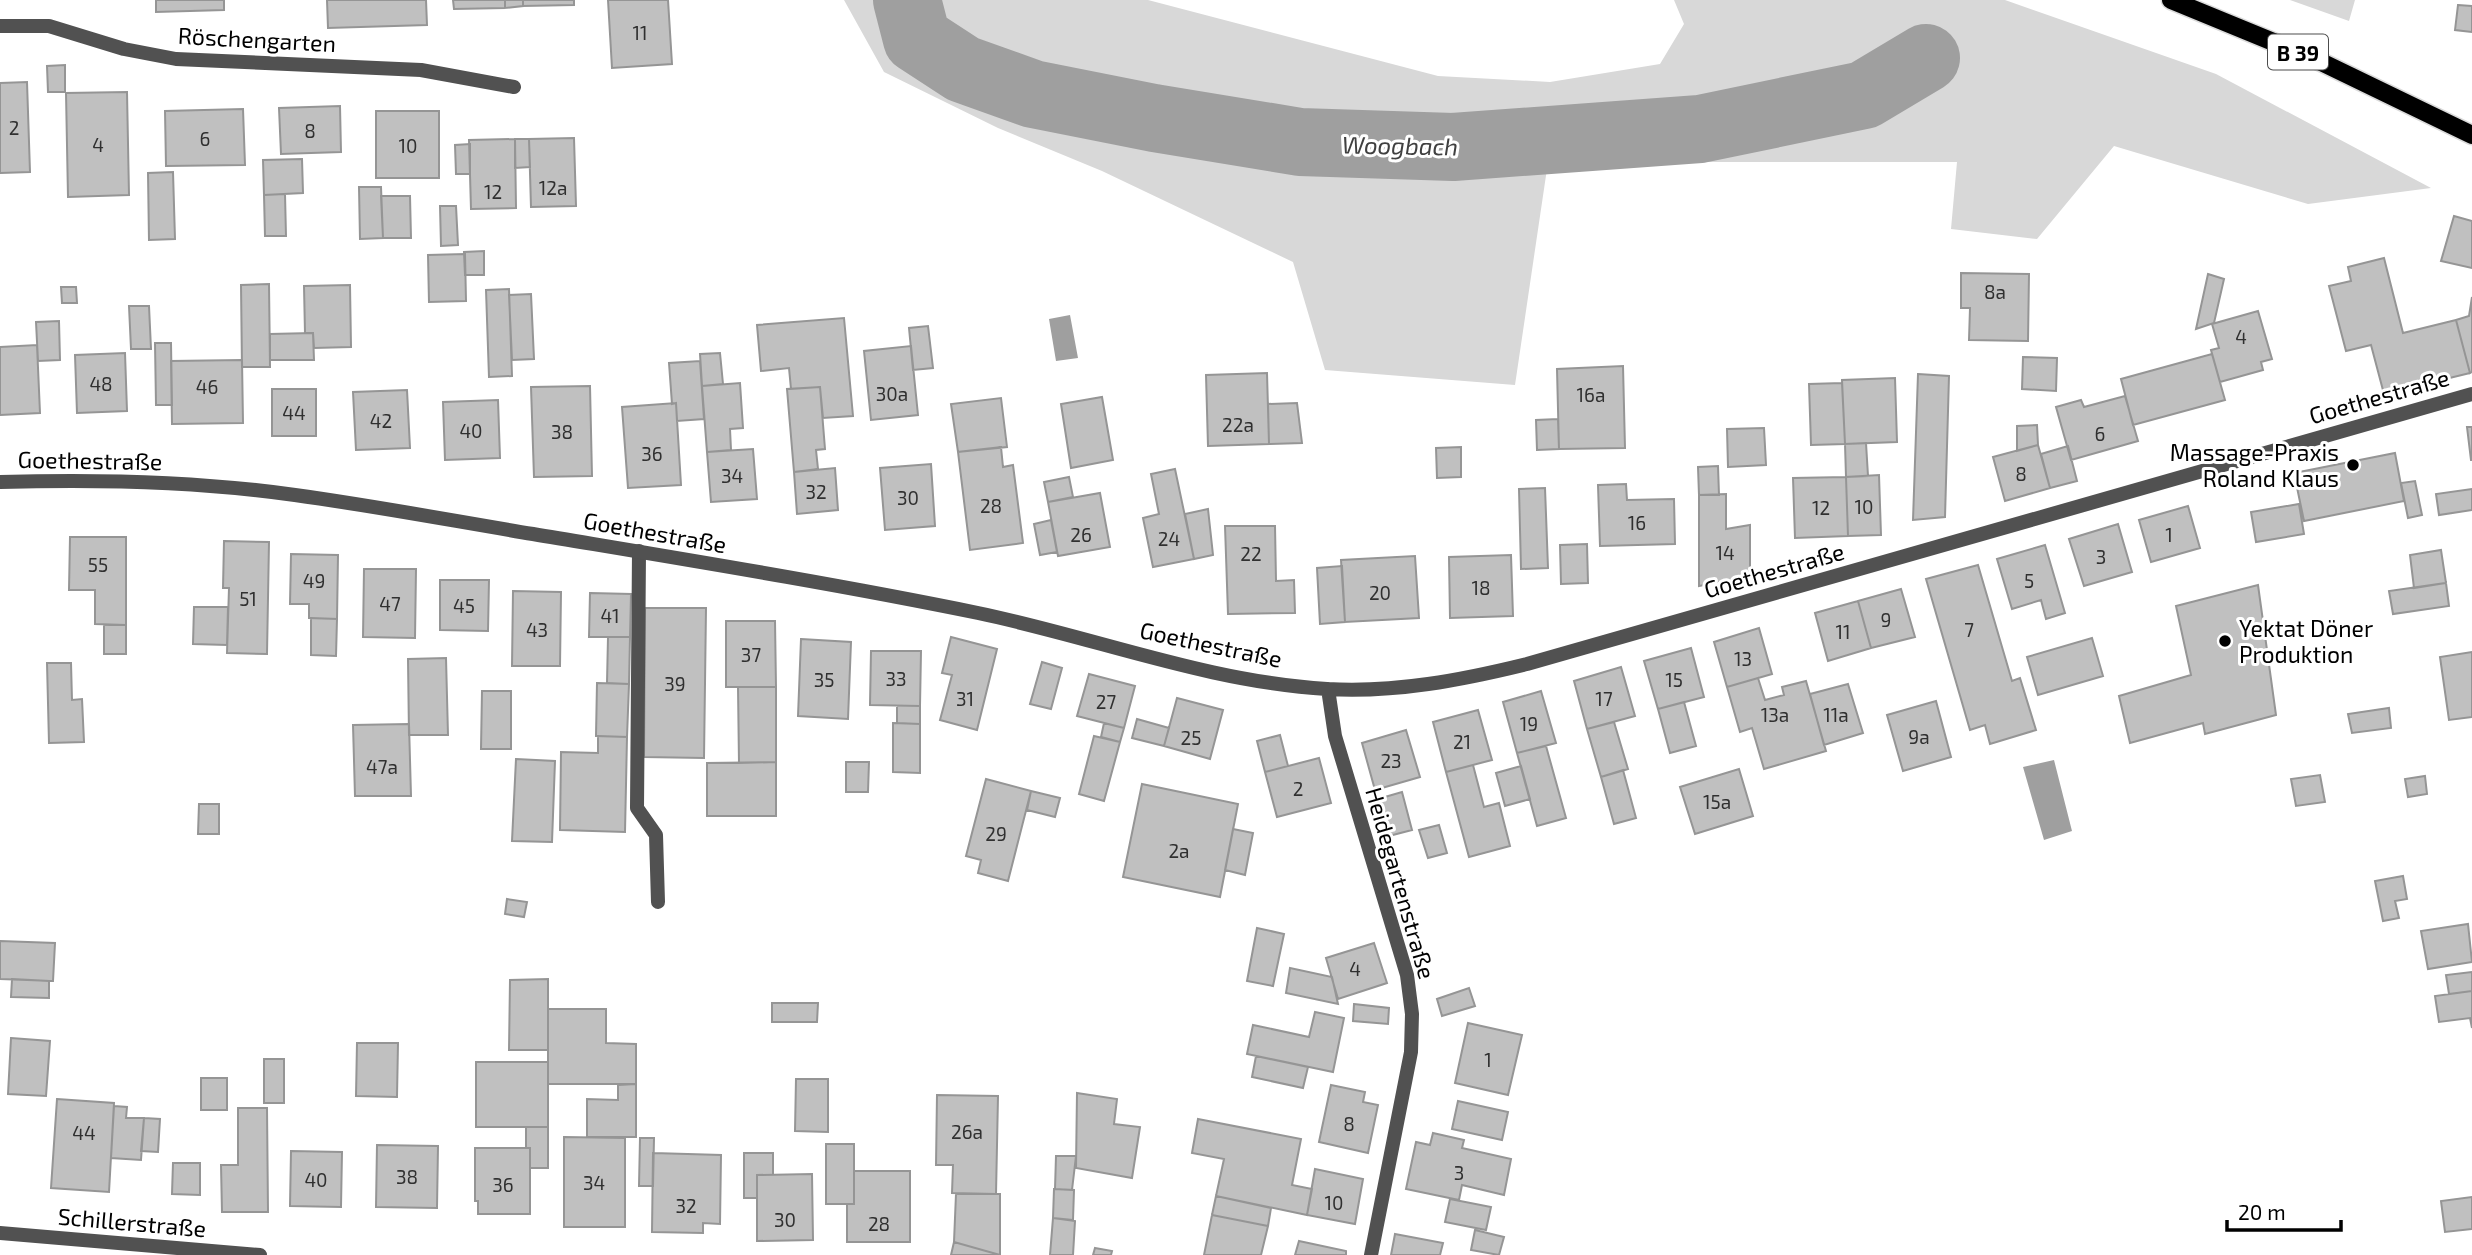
<svg xmlns="http://www.w3.org/2000/svg" width="2472" height="1255" font-family="'Exo 2',sans-serif">
<style>
.green{fill:#d8d8d8}
.water{fill:#9f9f9f}
.lines{fill:none;stroke-linecap:round;stroke-linejoin:round}
.river{stroke:#9f9f9f;stroke-width:68}
.building{fill:#c0c0c0;stroke:#959595;stroke-width:2}
.primary-casing{stroke:#dbdbdb;stroke-width:21}
.lane{stroke:#515151;stroke-width:14}
.street{stroke:#515151;stroke-width:14}
.primary{stroke:#000;stroke-width:18}
.poi-dot{fill:#000;stroke:#fff;stroke-width:2.5}
.labels{text-anchor:middle;dominant-baseline:central;stroke-width:6;stroke-linejoin:round;paint-order:stroke}
.number-label{font-size:19px;fill:#303030}
.shield{fill:#fff;stroke:#4c4c4c;stroke-width:2}
.shield-label{font-size:21px;font-weight:bold;fill:#000}
.street-label{font-size:23px;fill:#000;stroke:#fff}
.poi-label{font-size:23px;fill:#000;stroke:#fff;text-anchor:end}
.water-label{font-size:24px;font-style:italic;fill:#404040;stroke:#fff}
</style>
<rect width="100%" height="100%" fill="#fff"/>
<path class="green" d="M844 0H1148L1438 76 1550 82 1660 64 1684 24 1674 0H2005L2216 74 2431 188 2308 204 2114 146 2037 239 1951 229 1957 162H1548L1515 385 1325 370 1293 262 1102 171 998 128 884 72Z
M2290 0H2355L2349 21Z"/>
<path class="water" d="M1070 315 1078 358 1056 361 1049 319Z
M2054 760 2072 831 2044 840 2023 767Z"/>
<g class="lines">
<path class="river" d="M907 0 917 39 963 69 1033 94 1154 118 1300 142 1453 147 1700 129 1864 95 1926 58"/>
</g>
<path class="building" d="M156 0H224V10L156 12Z
M327 0H426L427 25 328 28Z
M453 0H505V8L454 9Z
M505 0H523V6L505 8Z
M523 0H574V5L523 6Z
M608 0H668L672 64 612 68Z
M2458 5 2472 6V32L2455 30Z
M65 65V92H48L47 66Z
M27 82 30 172 0 173V83Z
M127 92 129 195 68 197 66 93Z
M340 106 341 152 281 154 279 108Z
M243 109 245 165 166 166 165 111Z
M376 111H439V178H376Z
M574 138 576 206 531 207 529 139Z
M515 139 516 208 471 209 469 140Z
M515 139H529L530 167 515 168Z
M470 144V174H456L455 145Z
M302 159 303 193 264 195 263 160Z
M173 172 175 239 149 240 148 173Z
M359 187H381L383 238 360 239Z
M285 194 286 236H265L264 195Z
M381 196H410L411 238H383Z
M440 206H456L458 245 441 246Z
M2454 216 2472 221V268L2441 261Z
M484 251V275H465L464 252Z
M465 254 466 301 429 302 428 255Z
M2384 258 2403 333 2456 320 2470 373 2384 394 2371 345 2346 351 2329 286 2351 281 2348 267Z
M1961 273 2029 274 2028 341 1969 340 1970 308H1961Z
M2208 274 2224 279 2214 323 2196 329Z
M269 284 270 367H242L241 285Z
M350 285 351 347 314 348 313 333H305L304 286Z
M61 287H76L77 303H62Z
M509 289 512 376 489 377 486 290Z
M531 294 534 359 512 360 509 295Z
M2472 297V372L2470 373 2456 320 2469 316Z
M129 306H149L151 349H131Z
M2258 311 2272 359 2261 362 2263 370 2220 382 2211 350 2219 348 2212 324Z
M844 318 853 416 823 418 820 387 791 389 789 368 761 371 757 325Z
M59 321 60 360 38 361 36 322Z
M928 326 933 368 913 370 909 328Z
M313 333 314 360H270V334Z
M155 343H171L172 405H156Z
M37 345 40 413 0 415V347Z
M911 346 918 415 871 420 864 351Z
M125 353 127 411 77 413 75 355Z
M720 353 723 384 702 386 700 354Z
M2212 354 2225 400 2133 425 2121 379Z
M2023 357 2057 358 2056 391 2022 389Z
M242 360 243 423 172 424 171 361Z
M700 361 704 419 677 421 676 403 672 404 669 363Z
M1623 366 1625 448 1559 449 1557 369Z
M1267 373 1269 444 1208 446 1206 375Z
M1918 374 1949 376 1945 517 1913 520Z
M1895 378 1897 442 1845 444 1842 380Z
M740 383 743 428 730 429 731 450 707 452 702 386Z
M1842 383 1845 444 1811 445 1809 384Z
M590 386 592 476 534 477 531 387Z
M820 387 825 449 816 450 818 469 794 472 787 389Z
M272 389H316V436H272Z
M407 390 410 448 356 450 353 392Z
M2125 396 2138 441 2071 460 2056 407 2081 400 2084 407Z
M1102 397 1113 460 1071 468 1061 404Z
M1001 398 1007 447 958 452 951 404Z
M498 400 500 458 445 460 443 402Z
M676 403 681 485 628 488 622 407Z
M1297 403 1302 443 1269 444 1268 404Z
M1558 419 1559 449 1537 450 1536 420Z
M2037 425 2038 445 2017 451V426Z
M2467 427H2472V460H2471Z
M1764 428 1766 465 1728 467 1727 429Z
M1866 443 1868 476 1846 477 1845 444Z
M2038 445 2050 488 2005 501 1993 457Z
M2068 446 2077 481 2050 488 2041 454Z
M1001 447 1003 467 1013 465 1023 543 970 550 958 452Z
M1461 447V477L1437 478 1436 448Z
M753 449 757 499 711 502 707 452Z
M2395 453 2404 501 2304 521 2294 473Z
M931 464 935 526 885 530 880 468Z
M1718 466 1719 495H1699L1698 467Z
M835 468 838 510 797 514 794 472Z
M1175 469 1194 559 1153 567 1143 518 1159 514 1151 474Z
M1879 475 1881 535 1848 536 1846 477Z
M1069 477 1073 497 1048 502 1044 482Z
M1846 477 1848 536 1795 538 1793 478Z
M2415 481 2422 515 2408 518 2401 483Z
M1626 484 1627 500 1674 499 1675 544 1600 546 1598 485Z
M1545 488 1548 568 1521 569 1519 489Z
M2472 489V510L2439 515 2436 494Z
M1100 493 1110 547 1058 556 1048 502Z
M1726 494V529L1750 525V576L1699 586V495Z
M2299 504 2304 534 2256 542 2251 512Z
M2188 506 2200 548 2151 562 2139 520Z
M1208 509 1213 555 1194 559 1185 514Z
M1051 520 1057 552 1040 555 1034 524Z
M2118 524 2132 572 2084 586 2069 539Z
M1225 526H1275L1276 581 1294 580 1295 613 1228 614Z
M70 537H126V625L95 624V590H69Z
M224 541 269 542 267 654 227 653 229 588H223Z
M1587 544 1588 583 1561 584 1560 545Z
M2045 545 2065 613 2046 619 2041 600 2012 609 1997 559Z
M2441 550 2446 583 2414 588 2410 555Z
M291 554 338 555 337 619 309 618V604H290Z
M1511 555 1513 616 1450 618 1449 557Z
M1415 556 1419 618 1345 622 1341 560Z
M1978 565 2012 681 2020 678 2036 730 1990 744 1985 725 1970 730 1926 579Z
M1342 566 1345 622 1320 624 1317 568Z
M364 569H416L415 638 363 637Z
M440 580H489L488 631 440 630Z
M2446 583 2449 606 2393 614 2389 591Z
M2258 585 2276 715 2205 734 2203 723 2130 743 2119 696 2191 675 2176 606Z
M1901 589 1915 637 1871 648 1858 601Z
M513 591 561 592 560 666H512Z
M590 593 631 594 630 637H589Z
M1858 601 1871 648 1828 661 1815 613Z
M194 607H228L227 645 193 644Z
M645 608H706L704 758 644 757Z
M311 618 337 619 336 656 311 655Z
M726 621H775L776 687H726Z
M104 625H126V654H104Z
M1759 628 1772 674 1727 687 1714 642Z
M608 637H630L629 684 607 683Z
M951 637 997 649 977 730 940 720 952 675 942 673Z
M2092 638 2103 676 2038 695 2027 657Z
M801 639 851 642 848 719 798 716Z
M1691 648 1704 697 1658 709 1644 661Z
M871 651H921L920 706 870 705Z
M2472 652V717L2449 720 2440 657Z
M446 658 448 735H409L408 659Z
M1042 662 1062 668 1051 709 1030 704Z
M47 663H71L72 700 82 699 84 742 49 743Z
M1621 667 1635 716 1587 729 1574 681Z
M1089 674 1135 686 1124 728 1077 716Z
M1758 678 1765 700 1784 695 1782 687 1806 681 1826 751 1764 769 1752 728 1740 732 1727 687Z
M597 683 629 684 627 737 596 736Z
M1848 684 1863 733 1824 745 1810 694Z
M738 687H776V762L739 763Z
M482 691H511V749H481Z
M1541 691 1556 743 1517 753 1503 702Z
M1177 698 1223 710 1210 759 1164 746Z
M1936 701 1951 757 1903 771 1887 715Z
M1684 702 1696 746 1670 753 1658 709Z
M897 706H920V724L897 723Z
M2389 708 2391 728 2352 733 2348 714Z
M1478 710 1492 760 1446 772 1433 722Z
M1137 719 1169 728 1164 746 1132 738Z
M1614 722 1628 769 1601 777 1587 729Z
M893 723 920 724V773L893 772Z
M1104 723 1124 728 1120 742 1101 737Z
M409 724 411 796H355L353 725Z
M1406 730 1420 777 1375 790 1362 743Z
M1280 735 1288 766 1265 772 1257 741Z
M598 736 627 737 625 832 560 830 561 752 598 753Z
M1094 736 1120 742 1104 801 1079 794Z
M1546 746 1566 818 1537 826 1517 753Z
M1319 758 1331 803 1277 817 1265 772Z
M516 759 555 761 552 842 512 841Z
M776 762V816H707V763Z
M846 762H869L868 792H846Z
M1473 765 1484 807 1499 803 1510 846 1469 857 1446 772Z
M1521 766 1530 799 1505 806 1496 773Z
M1739 769 1753 816 1695 834 1680 787Z
M1623 770 1636 818 1614 824 1601 777Z
M2320 775 2325 802 2296 806 2291 779Z
M2425 776 2427 794 2408 797 2405 779Z
M986 779 1031 791 1008 881 978 873 981 860 966 856Z
M1142 784 1238 804 1220 897 1123 877Z
M1031 791 1060 798 1055 817 1027 810Z
M1402 792 1412 830 1389 836 1378 799Z
M199 804H219V834H198Z
M1439 825 1447 853 1428 858 1419 830Z
M1233 829 1253 833 1245 875 1225 870Z
M2403 876 2407 899 2395 901 2399 918 2383 921 2375 881Z
M507 899 527 902 524 917 505 914Z
M2468 924 2472 962 2428 969 2421 931Z
M1257 928 1284 934 1273 986 1247 981Z
M0 941 55 943 53 981 0 979Z
M1374 943 1387 983 1338 999 1326 958Z
M1290 968 1332 977 1338 1004 1286 993Z
M2472 972V991L2449 994 2446 975Z
M12 979 49 981V998L11 997Z
M548 979V1050H509L510 980Z
M1469 988 1475 1006 1442 1016 1437 999Z
M2472 991V1028L2470 1018 2439 1022 2435 996Z
M772 1003H818L817 1022H772Z
M1354 1004 1389 1008 1388 1024 1353 1021Z
M548 1009H606V1043L636 1044V1084H548Z
M1315 1012 1344 1018 1333 1072 1247 1054 1253 1025 1309 1037Z
M1468 1023 1522 1035 1508 1095 1455 1083Z
M11 1038 50 1041 46 1096 8 1094Z
M357 1043H398L397 1097 356 1096Z
M1256 1056 1308 1067 1303 1088 1252 1077Z
M264 1059H284V1103H264Z
M476 1062H548V1127H476Z
M201 1078H227V1110H201Z
M796 1079H828V1132L795 1131Z
M636 1084V1137H587V1099L618 1100V1085Z
M1331 1085 1365 1092 1363 1102 1378 1105 1368 1153 1319 1142Z
M1077 1093 1117 1099 1114 1124 1140 1127 1132 1178 1076 1168Z
M937 1095 998 1096 996 1194 952 1193 953 1165H936Z
M57 1099 114 1103 109 1192 51 1188Z
M1458 1101 1508 1112 1502 1140 1452 1129Z
M114 1106 127 1107 126 1118H144L141 1160 111 1158Z
M238 1108H267L268 1212H222L221 1165H238Z
M144 1118 160 1119 158 1152 141 1151Z
M1198 1119 1301 1139 1292 1185 1312 1189 1307 1215 1216 1196 1224 1159 1192 1153Z
M526 1127H548V1168H530V1148H526Z
M1433 1133 1464 1140 1462 1148 1511 1159 1504 1195 1462 1185 1459 1200 1406 1189 1416 1142 1430 1145Z
M564 1137 625 1138V1227H564Z
M640 1138H654L653 1186H639Z
M826 1144H854V1204H826Z
M377 1145 438 1146 437 1208 376 1207Z
M475 1148H530V1214H478V1201H475Z
M291 1151 342 1152 341 1207 290 1206Z
M653 1153 721 1155 720 1224 703 1223V1233L652 1232Z
M744 1153H773V1175H757V1198H744Z
M1056 1156H1076L1072 1190 1055 1189Z
M173 1163H200V1195L172 1194Z
M1315 1169 1363 1179 1355 1224 1307 1215Z
M854 1171H910V1242H847V1204H854Z
M812 1174 813 1240 757 1241V1175Z
M1054 1189 1074 1190 1073 1220 1053 1218Z
M956 1194H1000V1255L954 1242Z
M1216 1196 1271 1208 1268 1226 1212 1215Z
M2472 1197V1229L2445 1232 2441 1201Z
M1450 1199 1491 1207 1486 1230 1445 1222Z
M1212 1215 1268 1226 1261 1255H1204Z
M1053 1218 1075 1221 1073 1255H1050Z
M1475 1230 1504 1237 1499 1255 1471 1250Z
M1395 1234 1443 1243 1440 1255H1391Z
M1299 1241 1346 1251V1255H1295Z
M954 1242 1000 1255H951Z
M1095 1248 1112 1251 1111 1255H1093Z"/>
<g class="lines">
<defs>
<path id="primary" d="M2171 0 2317 60 2472 135"/>
</defs>
<use href="#primary" class="primary-casing"/>
<path class="lane" d="M639 551 637 808 656 835 658 902"/>
<path class="street" d="M0 26H49L124 49 176 59 421 70 514 87
M0 482C99 479 197 481 295 495 375 506 454 521 533 534 682 559 831 583 978 613 1094 637 1208 682 1327 689 1395 693 1462 680 1527 664L2472 394
M1328 689 1335 736 1407 975 1412 1014 1411 1052 1371 1255
M0 1233 260 1255"/>
<use href="#primary" class="primary"/>
</g>
<g class="poi-dot">
<circle cx="2353" cy="465" r="7"/>
<circle cx="2225" cy="641" r="7"/>
</g>
<g class="labels">
<g class="number-label">
<text x="640" y="32">11</text>
<text x="14" y="127">2</text>
<text x="310" y="130">8</text>
<text x="205" y="138">6</text>
<text x="98" y="144">4</text>
<text x="408" y="145">10</text>
<text x="553" y="187">12a</text>
<text x="493" y="191">12</text>
<text x="1995" y="291">8a</text>
<text x="2241" y="336">4</text>
<text x="101" y="383">48</text>
<text x="207" y="386">46</text>
<text x="892" y="393">30a</text>
<text x="1591" y="394">16a</text>
<text x="294" y="412">44</text>
<text x="381" y="420">42</text>
<text x="1238" y="424">22a</text>
<text x="471" y="430">40</text>
<text x="562" y="431">38</text>
<text x="2100" y="433">6</text>
<text x="652" y="453">36</text>
<text x="2021" y="473">8</text>
<text x="732" y="475">34</text>
<text x="816" y="491">32</text>
<text x="908" y="497">30</text>
<text x="991" y="505">28</text>
<text x="1864" y="506">10</text>
<text x="1821" y="507">12</text>
<text x="1637" y="522">16</text>
<text x="1081" y="534">26</text>
<text x="2169" y="534">1</text>
<text x="1169" y="538">24</text>
<text x="1725" y="552">14</text>
<text x="1251" y="553">22</text>
<text x="2101" y="556">3</text>
<text x="98" y="564">55</text>
<text x="314" y="580">49</text>
<text x="2029" y="580">5</text>
<text x="1481" y="587">18</text>
<text x="1380" y="592">20</text>
<text x="248" y="598">51</text>
<text x="390" y="603">47</text>
<text x="464" y="605">45</text>
<text x="610" y="615">41</text>
<text x="1886" y="619">9</text>
<text x="537" y="629">43</text>
<text x="1969" y="629">7</text>
<text x="1843" y="631">11</text>
<text x="751" y="654">37</text>
<text x="1743" y="658">13</text>
<text x="896" y="678">33</text>
<text x="824" y="679">35</text>
<text x="1674" y="679">15</text>
<text x="675" y="683">39</text>
<text x="965" y="698">31</text>
<text x="1604" y="698">17</text>
<text x="1106" y="701">27</text>
<text x="1775" y="714">13a</text>
<text x="1836" y="714">11a</text>
<text x="1529" y="723">19</text>
<text x="1919" y="736">9a</text>
<text x="1191" y="737">25</text>
<text x="1462" y="741">21</text>
<text x="1391" y="760">23</text>
<text x="382" y="766">47a</text>
<text x="1298" y="788">2</text>
<text x="1717" y="801">15a</text>
<text x="996" y="833">29</text>
<text x="1179" y="850">2a</text>
<text x="1355" y="968">4</text>
<text x="1488" y="1059">1</text>
<text x="1349" y="1123">8</text>
<text x="967" y="1131">26a</text>
<text x="84" y="1132">44</text>
<text x="1459" y="1172">3</text>
<text x="407" y="1176">38</text>
<text x="316" y="1179">40</text>
<text x="594" y="1182">34</text>
<text x="503" y="1184">36</text>
<text x="1334" y="1202">10</text>
<text x="686" y="1205">32</text>
<text x="785" y="1219">30</text>
<text x="879" y="1223">28</text>
</g>
<rect class="shield" x="2268" y="34.5" width="60" height="35" rx="5"/>
<g class="shield-label">
<text x="2298" y="52">B 39</text>
</g>
<g class="street-label">
<text transform="translate(257 39) rotate(3)">Röschengarten</text>
<text transform="translate(2379 396) rotate(-16)">Goethestraße</text>
<text transform="translate(90 460) rotate(1)">Goethestraße</text>
<text transform="translate(655 532) rotate(10)">Goethestraße</text>
<text transform="translate(1774 570) rotate(-16)">Goethestraße</text>
<text transform="translate(1211 644) rotate(12)">Goethestraße</text>
<text transform="translate(1401 883) rotate(74)">Heidegartenstraße</text>
<text transform="translate(132 1222) rotate(5)">Schillerstraße</text>
</g>
<g class="poi-label">
<text x="2339" y="452">Massage-Praxis<tspan x="2339" dy="26">Roland Klaus</tspan></text>
<text x="2239" y="628" text-anchor="start">Yektat Döner<tspan x="2239" dy="26">Produktion</tspan></text>
</g>
<g class="water-label">
<text transform="translate(1400 145) rotate(1)">Woogbach</text>
</g>
</g>
<path d="M2227 1220v10h114v-10" fill="none" stroke="#000000" stroke-width="3.5"/>
<text x="2238" y="1220" font-size="21" fill="#000000" stroke="#ffffff" stroke-width="5" paint-order="stroke">20 m</text>
</svg>
